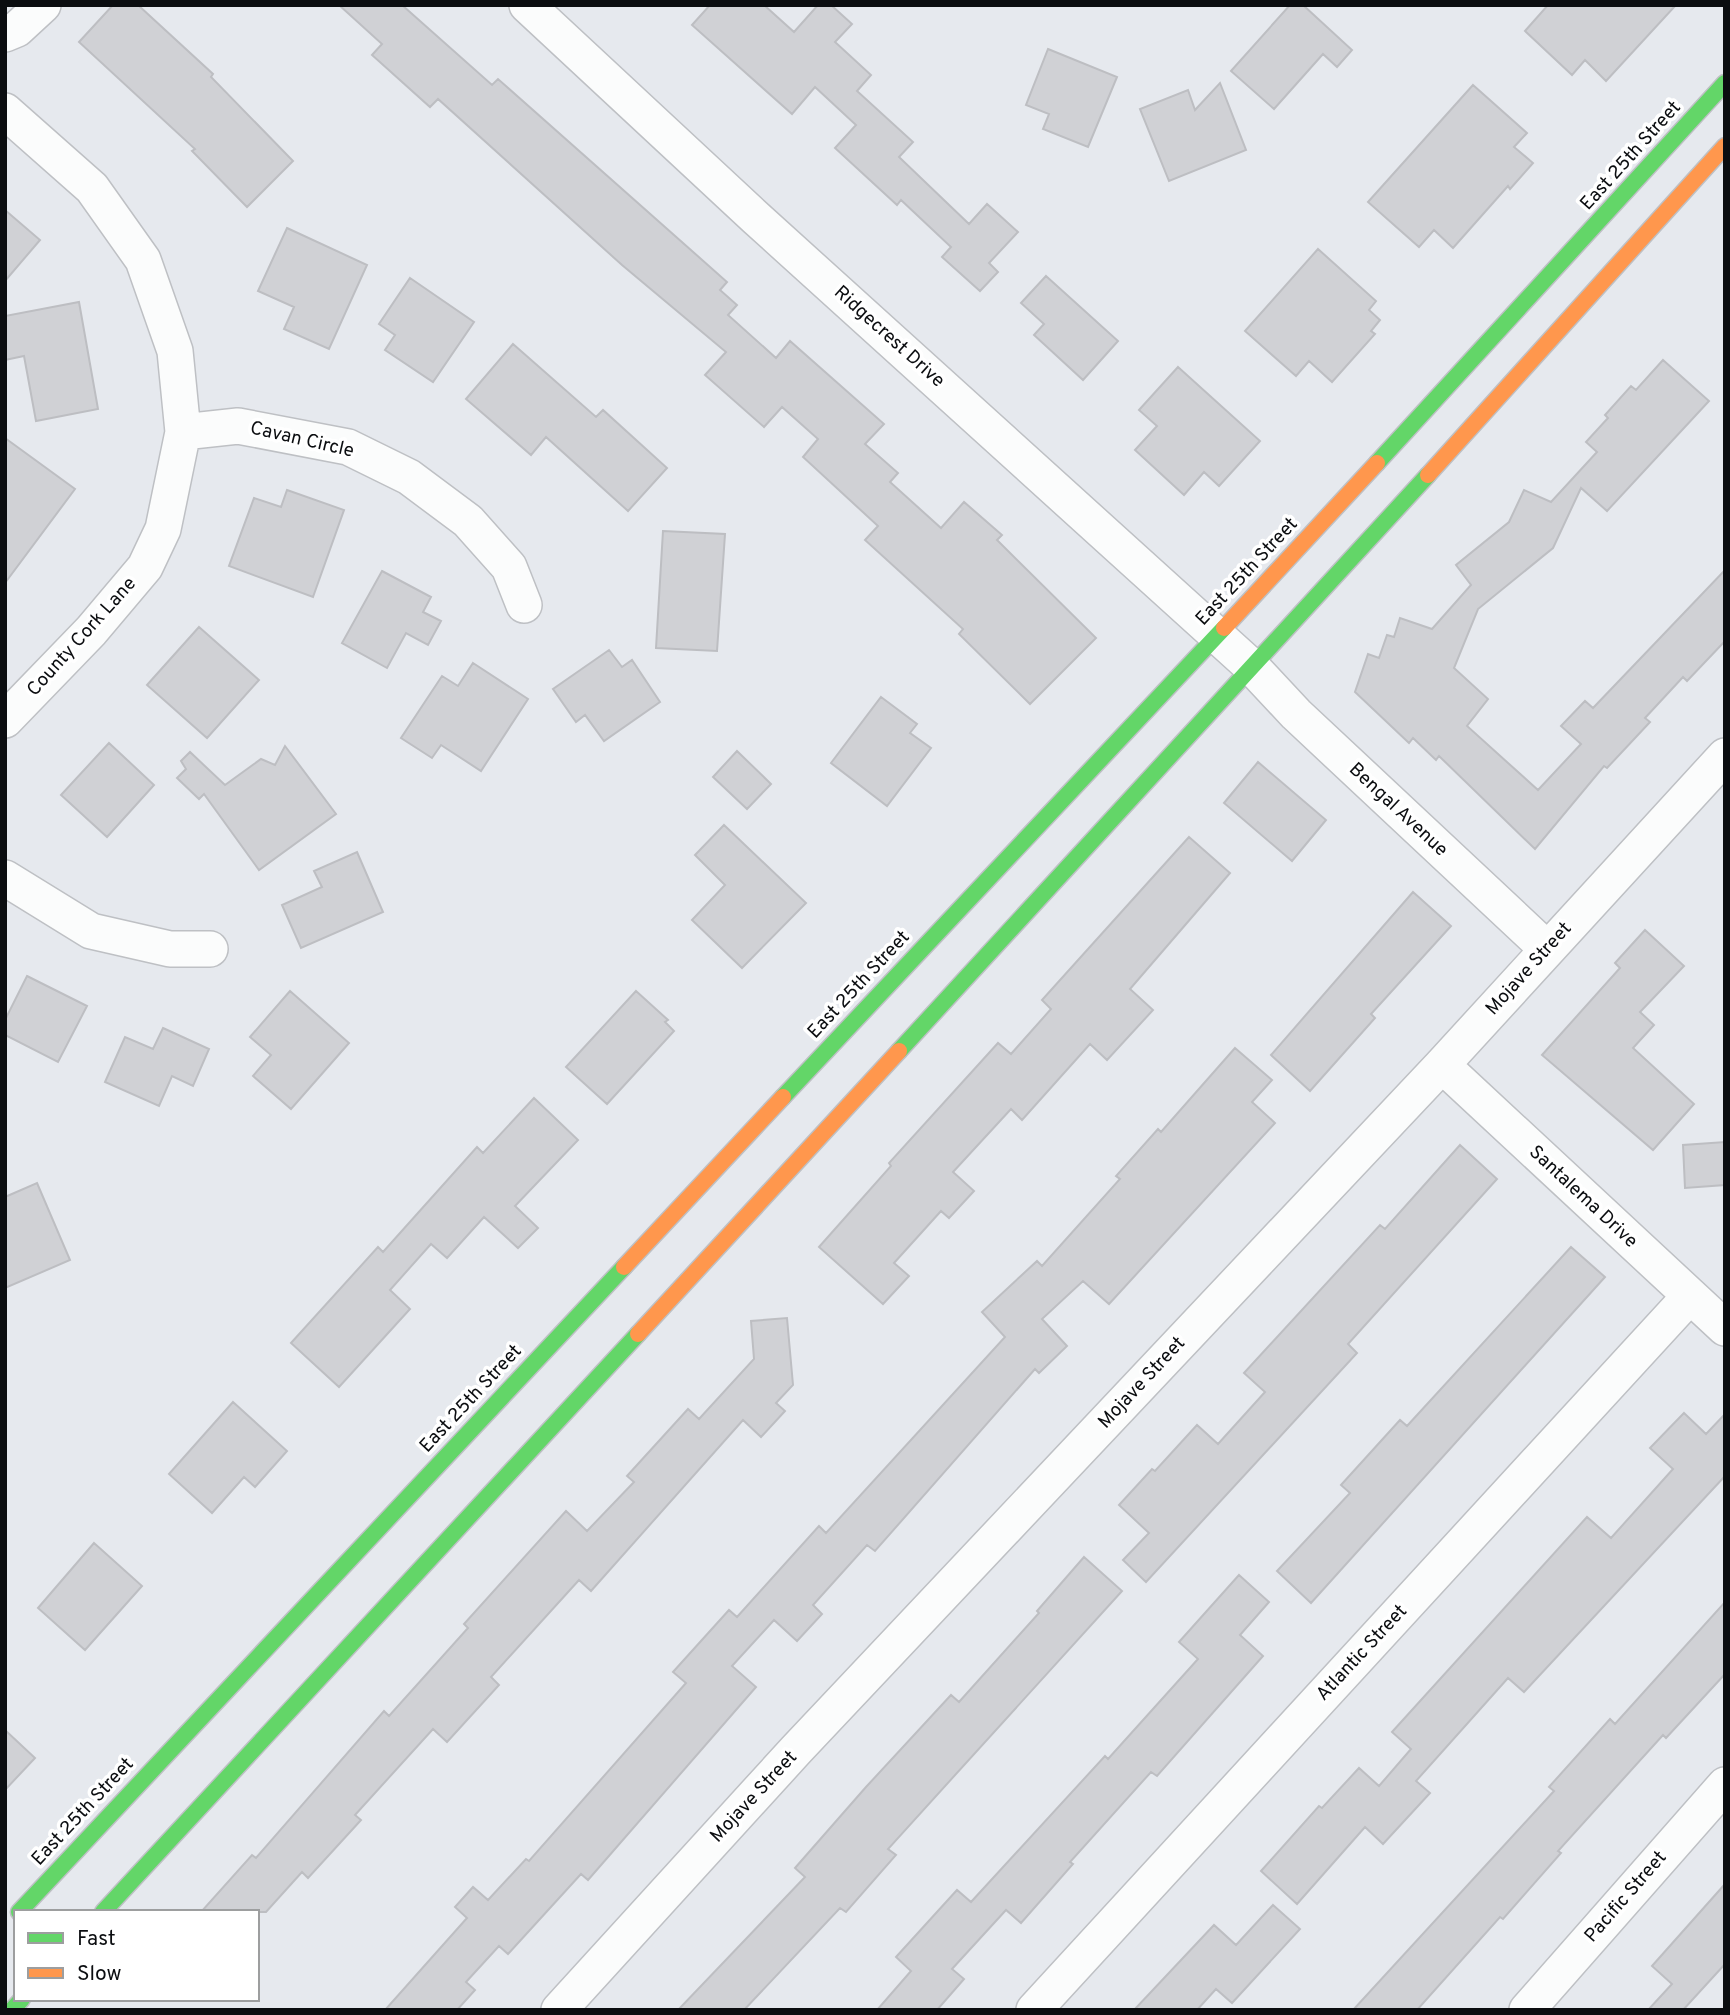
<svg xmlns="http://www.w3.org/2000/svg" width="1730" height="2015" font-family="Overpass,sans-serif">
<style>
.building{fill:#d0d1d5;stroke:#bdbec2;stroke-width:2}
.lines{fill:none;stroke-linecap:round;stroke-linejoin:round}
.street-casing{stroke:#bec0c4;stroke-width:38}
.fast-casing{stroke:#bec0c4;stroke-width:19}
.slow-casing{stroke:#bec0c4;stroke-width:19}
.street{stroke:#fbfcfc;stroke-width:35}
.fast{stroke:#63d668;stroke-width:16}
.slow{stroke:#ff974d;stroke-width:16}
.labels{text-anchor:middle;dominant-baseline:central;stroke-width:7;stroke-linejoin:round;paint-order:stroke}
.street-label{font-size:19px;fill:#0b0d10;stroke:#fff}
</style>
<rect width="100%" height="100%" fill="#e6e9ee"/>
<path class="building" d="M113 5H138L213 74 211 77 293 161 247 207 192 151 195 149 79 42Z
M339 5H402L492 85 498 79 727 282 720 290 737 305 728 315 776 358 790 341 884 424 865 444 898 473 890 482 941 528 964 502 1002 535 997 540 1096 638 1030 704 959 634 963 629 865 540 878 526 803 457 818 439 782 407 764 427 705 375 726 352 622 265 438 99 430 107 372 55 382 44Z
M710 5H764L794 32 818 5H831L852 24 835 42 871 75 857 91 913 142 899 157 969 224 987 204 1018 232 989 263 998 272 980 291 942 257 951 247 901 200 897 205 835 148 856 125 815 87 792 114 692 25Z
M1290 5H1303L1352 50 1337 67 1323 54 1274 109 1231 71Z
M1548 5H1676L1606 81 1585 60 1572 75 1525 31Z
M1048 49 1117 77 1088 147 1043 129 1049 114 1026 105Z
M1220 83 1246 150 1169 181 1140 109 1188 90 1195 110Z
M1473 85 1527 133 1514 147 1533 163 1510 189 1508 186 1453 248 1434 230 1419 247 1368 202Z
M5 210 40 240 5 281Z
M287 228 367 265 329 349 284 329 294 307 258 291Z
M1318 249 1376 301 1369 310 1380 320 1371 331 1375 334 1332 382 1309 361 1296 376 1245 331Z
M1046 276 1118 341 1083 380 1034 335 1044 324 1021 303Z
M410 278 474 322 433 382 385 350 395 335 379 324Z
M79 302 98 409 36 421 24 356 5 360V316Z
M513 344 596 417 603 410 667 468 628 511 546 437 531 455 466 399Z
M1663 360 1709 401 1607 511 1581 488 1553 548 1478 609 1454 668 1488 699 1467 726 1538 790 1581 744 1561 726 1585 701 1593 708 1725 570V641L1687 681 1683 677 1645 718 1650 722 1607 768 1604 766 1535 849 1439 756 1436 760 1413 738 1409 743 1355 692 1368 654 1379 658 1387 635 1394 637 1400 618 1432 629 1471 585 1456 565 1509 522 1524 490 1551 502 1597 452 1586 442 1608 418 1605 415 1631 386 1636 390Z
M1178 367 1260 441 1219 486 1204 472 1184 495 1135 450 1157 426 1139 410Z
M5 438 75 489 5 583Z
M287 490 344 510 313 597 229 566 254 498 281 507Z
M663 531 725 534 717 651 656 648Z
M382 571 431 597 423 612 441 621 428 645 406 633 387 668 342 643Z
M199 627 259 680 207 738 147 685Z
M609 650 622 667 632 660 660 702 604 741 585 715 576 722 553 689Z
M473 663 528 699 481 771 441 745 432 758 401 738 442 676 458 686Z
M881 697 917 724 910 733 931 748 887 806 831 763Z
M109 743 154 785 107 837 61 795Z
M285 746 336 814 259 870 204 794 199 799 177 778 186 769 181 761 190 752 225 785 261 759 275 765Z
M737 751 771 784 747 809 713 777Z
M1258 762 1326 820 1292 861 1224 803Z
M724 825 806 903 742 968 692 920 725 885 695 855Z
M1189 837 1230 873 1130 989 1153 1010 1107 1060 1090 1044 1022 1120 1011 1109 953 1172 974 1191 949 1218 941 1211 894 1263 909 1276 883 1304 819 1247 891 1166 889 1163 998 1043 1011 1054 1051 1009 1042 1000Z
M357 852 383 912 301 948 282 905 322 887 314 871Z
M1413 892 1451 926 1371 1014 1375 1018 1310 1091 1271 1055Z
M1645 930 1684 966 1640 1012 1654 1025 1633 1048 1694 1104 1653 1150 1542 1055 1620 968 1615 963Z
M27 976 87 1006 58 1062 5 1035V1020Z
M290 991 349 1043 291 1109 253 1076 271 1055 250 1037Z
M636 991 668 1020 665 1022 674 1031 607 1104 566 1067Z
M163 1028 209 1049 193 1086 172 1076 159 1106 105 1082 125 1037 153 1049Z
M1235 1048 1272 1080 1252 1102 1275 1123 1109 1304 1083 1281 1042 1319 1067 1346 1039 1373 1035 1369 875 1551 867 1545 813 1605 822 1614 797 1641 774 1620 732 1666 756 1687 588 1880 581 1874 508 1954 499 1946 466 1982 475 1990 457 2010H385L467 1918 455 1907 473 1887 488 1900 526 1859 529 1861 686 1683 673 1672 729 1610 737 1617 819 1526 826 1533 1005 1337 982 1312 1037 1261 1042 1266 1120 1179 1116 1176 1158 1129 1161 1132Z
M534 1098 578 1140 515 1206 538 1228 518 1248 484 1217 447 1258 431 1244 390 1290 410 1309 339 1387 291 1343 378 1247 383 1252 477 1147 483 1153Z
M1725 1142V1185L1685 1188 1683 1145Z
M1460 1145 1497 1179 1348 1344 1357 1353 1146 1582 1123 1560 1149 1533 1119 1505 1152 1469 1155 1471 1197 1425 1218 1444 1265 1392 1244 1373 1380 1225 1385 1229Z
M37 1183 70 1260 5 1288V1197Z
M1571 1247 1605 1277 1311 1603 1277 1571 1350 1493 1341 1485 1400 1420 1407 1426Z
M787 1318 793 1385 776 1403 785 1411 761 1437 743 1420 591 1591 579 1580 491 1677 499 1685 447 1742 433 1729 355 1815 361 1820 308 1878 302 1872 266 1912H201L252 1855 256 1858 384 1711 389 1716 468 1628 464 1624 566 1511 587 1531 634 1482 627 1476 688 1409 699 1419 754 1359 751 1321Z
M233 1402 287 1451 255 1487 244 1477 212 1513 169 1474Z
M1684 1413 1706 1434 1725 1414V1476L1524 1692 1508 1678 1416 1781 1430 1793 1383 1844 1365 1827 1297 1904 1261 1871 1319 1806 1322 1808 1359 1768 1379 1786 1411 1749 1392 1732 1587 1517 1611 1538 1673 1469 1650 1448Z
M94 1543 142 1586 85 1650 38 1608Z
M1084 1557 1122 1591 888 1849 896 1855 846 1912 840 1908 744 2010H678L805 1877 795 1868 866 1787 951 1695 959 1702 1039 1613 1037 1611Z
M1239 1575 1269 1602 1240 1635 1263 1656 1157 1776 1151 1772 1070 1862 1073 1864 1021 1923 1006 1910 952 1969 964 1979 937 2010H877L911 1971 896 1957 957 1890 971 1902 1105 1756 1108 1759 1198 1659 1179 1642Z
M1725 1602V1674L1666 1738 1663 1735 1558 1851 1561 1853 1503 1919 1500 1917 1417 2010H1353L1554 1791 1549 1787 1610 1719 1615 1724Z
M5 1730 35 1758 5 1790Z
M1725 1884V1964L1683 2010H1648L1672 1984 1652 1966Z
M1273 1905 1300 1929 1232 2003 1216 1989 1197 2010H1134L1214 1925 1236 1945Z"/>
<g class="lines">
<defs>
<path id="street" d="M527 5 756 218 1253 668 1296 714 1547 949
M5 34 17 29 43 5
M5 111 92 188 143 260 175 351 183 432 163 529 145 567 91 631 5 720
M183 432 238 426 348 447 409 477 468 521 509 567 524 605
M5 878 91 931 170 949H210
M1442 1065 1725 1328
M559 2010 796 1750 1442 1065 1725 756
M1034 2010 1689 1297
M1527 2010 1725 1785"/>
<path id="fast" d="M1377 463 1725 83
M899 1051 1428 475
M783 1097 1224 628
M19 1912 624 1267
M103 1912 638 1334
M12 2010 22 1999"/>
<path id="slow" d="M1428 475 1725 146
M1224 628 1377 463
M624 1267 783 1097
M638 1334 899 1051"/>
</defs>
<use href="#street" class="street-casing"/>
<use href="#fast" class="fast-casing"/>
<use href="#slow" class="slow-casing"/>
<use href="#street" class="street"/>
<use href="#fast" class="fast"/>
<use href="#slow" class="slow"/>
</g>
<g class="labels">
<g class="street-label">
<text transform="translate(1631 156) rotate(-48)">East 25th Street</text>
<text transform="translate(889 337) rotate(42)">Ridgecrest Drive</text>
<text transform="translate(302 440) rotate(13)">Cavan Circle</text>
<text transform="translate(1247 572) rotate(-47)">East 25th Street</text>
<text transform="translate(82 637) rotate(-48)">County Cork Lane</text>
<text transform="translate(1398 810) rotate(43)">Bengal Avenue</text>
<text transform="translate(1529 969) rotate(-48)">Mojave Street</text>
<text transform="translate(859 985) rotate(-47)">East 25th Street</text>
<text transform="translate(1583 1197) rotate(43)">Santalema Drive</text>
<text transform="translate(1142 1383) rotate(-47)">Mojave Street</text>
<text transform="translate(471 1399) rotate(-47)">East 25th Street</text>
<text transform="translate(1362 1653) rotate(-47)">Atlantic Street</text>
<text transform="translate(754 1797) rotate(-47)">Mojave Street</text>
<text transform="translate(83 1812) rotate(-47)">East 25th Street</text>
<text transform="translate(1626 1897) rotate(-49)">Pacific Street</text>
</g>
</g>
<rect width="1730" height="2015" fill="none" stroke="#0b0d10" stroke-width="14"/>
<rect x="14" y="1910" width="245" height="91" fill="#ffffff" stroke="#9d9e9f" stroke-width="2"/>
<rect x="28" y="1933" width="35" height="10" fill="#63d668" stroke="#9d9e9f" stroke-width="2"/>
<text x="77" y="1945" font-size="21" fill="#0b0d10">Fast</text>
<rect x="28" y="1968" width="35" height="10" fill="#ff974d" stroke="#9d9e9f" stroke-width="2"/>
<text x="77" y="1980" font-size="21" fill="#0b0d10">Slow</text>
</svg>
